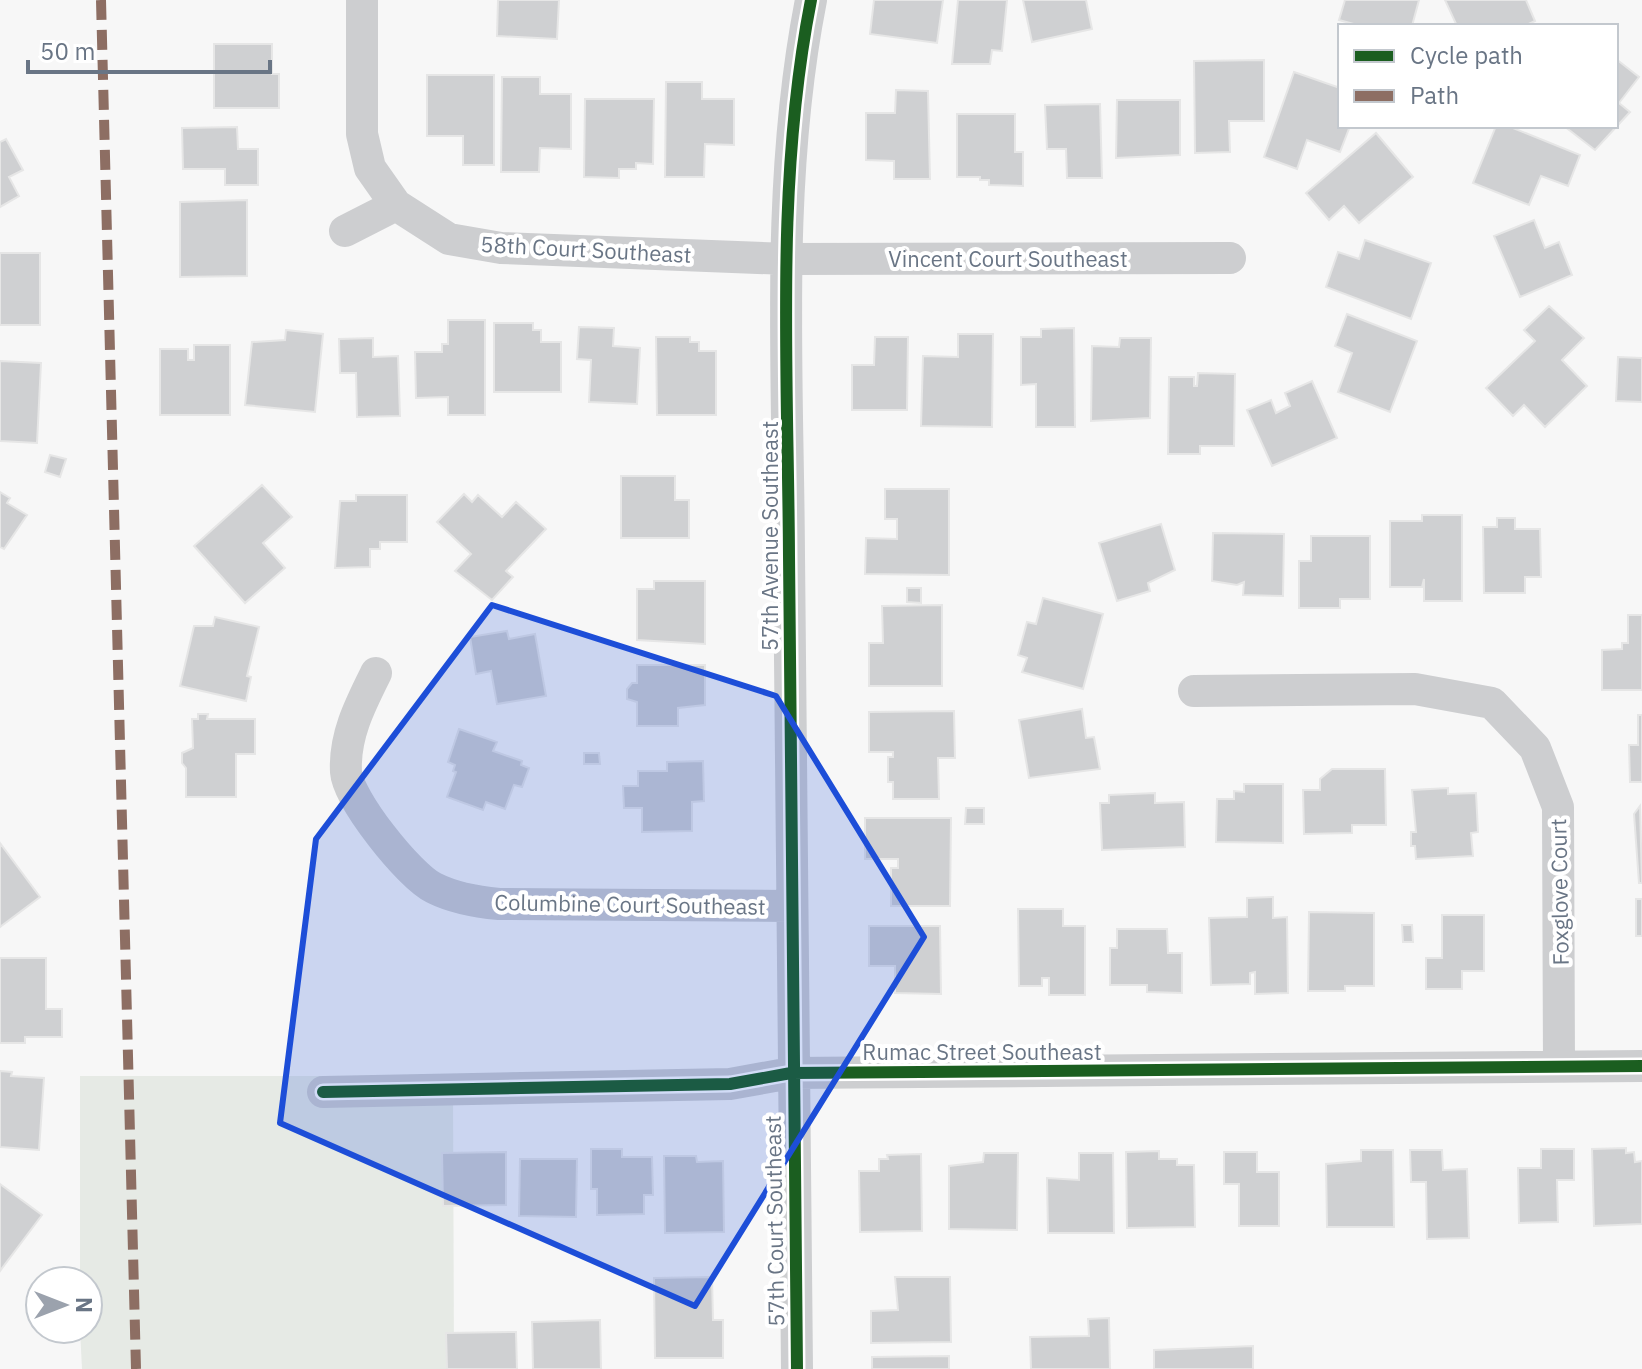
<svg xmlns="http://www.w3.org/2000/svg" width="1642" height="1369" font-family="'IBM Plex Sans',sans-serif">
<style>
.green{fill:#e6eae5}
.building{fill:#cfd0d2;stroke:#e6e6e6;stroke-width:2}
.lines{fill:none;stroke-linecap:round;stroke-linejoin:round}
.minor{stroke:#cdced0;stroke-width:32}
.quiet{stroke:#8d6e63;stroke-width:10;stroke-dasharray:20 10;stroke-linecap:butt}
.cycleway-casing{stroke:#fff;stroke-width:17}
.cycleway{stroke:#1b5e20;stroke-width:12}
.marked{fill:#1d4ed8;fill-opacity:0.2;stroke:#1d4ed8;stroke-width:6;stroke-linejoin:round}
.labels{text-anchor:middle;dominant-baseline:central;stroke-width:8;stroke-linejoin:round;paint-order:stroke}
.street-label{font-size:22px;fill:#697585;stroke:#fff}
</style>
<rect width="100%" height="100%" fill="#f7f7f7"/>
<path class="green" d="M80 1076H453L454 1369H82L80 1329H88V1281H80Z"/>
<path class="building" d="M498 0H559L557 39 497 36Z
M874 0H943L937 43 870 34Z
M958 0H1007L1002 51 992 50 990 64H952Z
M1023 0H1086L1092 29 1032 42Z
M1345 0H1419L1412 26H1361L1339 20Z
M1445 0H1526L1535 21 1524 26H1457Z
M214 44H272V74H279V108H214Z
M1616 59 1639 77 1619 103 1630 112 1595 150 1564 126H1616Z
M1264 60V121H1229L1230 152 1195 153 1194 61Z
M1294 72 1340 88V126H1350L1340 152 1307 140 1297 169 1264 157Z
M427 75H494V165H463V136H427Z
M502 77H540V94H571V149L540 148 539 172H501Z
M666 82H702V99H734V145L705 144 704 177H665Z
M896 90 928 91 930 179H894V161L866 160V113H895Z
M585 99H654L653 164 636 163V169H619V178L584 177Z
M1117 100H1180V155L1116 158Z
M1100 104 1102 178H1067L1066 149H1047L1045 105Z
M957 114H1015V152H1023V186L989 185V180H980V177H957Z
M1496 126H1508L1580 155 1568 186 1541 176 1529 205 1473 183Z
M237 127 238 149H258V185H225V169H183L182 128Z
M1376 133 1413 177 1359 223 1344 206 1329 220 1306 193Z
M6 139 23 170 9 177 19 196 0 207V142Z
M247 200V276L180 277V202Z
M1534 220 1545 248 1559 242 1572 275 1520 297 1494 236Z
M1365 240 1431 263 1411 319 1326 287 1338 252 1359 259Z
M0 253H40V325H0Z
M1549 306 1584 338 1562 360 1587 386 1545 427 1524 405 1513 416 1486 388 1535 341 1524 330Z
M1347 314 1417 341 1390 412 1338 392 1352 353 1335 346Z
M448 320H485V415H448V397L416 398 415 352H442V344H448Z
M494 323H533V330H541V342H561V392H494Z
M579 327 614 328 613 346 640 348 637 404 589 402 591 360 577 359Z
M1074 328 1075 427H1036V384L1021 385V337H1041V329Z
M286 330 323 334 315 412 245 405 252 342 285 340Z
M958 334H993L992 427 921 426 923 356 958 357Z
M656 337H690V342H699V351H716V415H657Z
M875 337H908L907 410H852V365H874Z
M373 338V357L398 356 400 416 357 417 356 373H340L339 339Z
M1120 338H1151L1150 418 1091 421 1092 346 1119 347Z
M194 345H230V415H160V349H188V360H194Z
M1618 357 1642 358V402L1616 401Z
M0 361 41 363 37 443 0 441Z
M1198 373 1235 374 1234 446H1200V454H1168L1169 377H1194V386H1197Z
M1312 381 1337 438 1272 466 1247 410 1271 400 1276 413 1290 406 1285 393Z
M50 455 66 459 60 477 45 472Z
M621 476H675V500H689V538H621Z
M262 485 292 517 263 543 285 568 245 603 194 546Z
M885 489H949V575L865 574 866 538 897 539V519H885Z
M0 492 10 498 7 503 27 515 4 549 0 547Z
M464 494 472 502 478 495 502 517 516 502 546 529 506 571 513 577 492 600 455 571 471 554 437 522Z
M356 495H407V542H380V549H370V567L335 568 340 501H356Z
M1422 515H1462V601H1424V579L1422 587H1390V521H1422Z
M1497 518H1515V529H1540L1541 577H1525V593H1484L1483 527H1497Z
M1161 524 1175 570 1148 583 1150 591 1117 601 1099 543Z
M1213 533 1284 534 1283 596 1243 595 1244 582 1237 585 1212 581Z
M1311 536H1370V599H1340V608H1299V561H1311Z
M654 581H705V644L637 640V589H654Z
M907 588H921V603L907 602Z
M1043 598 1103 614 1083 689 1022 672 1027 658 1018 655 1027 622 1036 624Z
M942 605V686H869V643H883L882 606Z
M1628 615H1642V690H1602V650L1622 649V643H1628Z
M215 617 259 627 247 676 251 677 246 701 180 686 194 626H213Z
M507 631 509 639 535 634 546 696 497 704 491 671 476 674 470 637Z
M637 665H705V705L678 708V726H637V702L627 699V689L632 683H637Z
M1082 709 1086 738 1094 737 1100 769 1029 778 1019 720Z
M954 711 955 758H938L939 799H893V782H888V757H893V752H869V712Z
M198 714H208L207 719H255V754H236V797H186V768L182 763V753L193 748 192 719H198Z
M1638 715H1642V782H1630L1629 745H1638Z
M459 729 497 742 493 751 522 761 521 765 529 768 522 787 514 785 505 809 486 802 483 810 447 797 456 772 453 771 455 765 448 762Z
M584 753H599L600 764H584Z
M703 761 704 801 692 802V831L642 832V808H624L623 786H638V771H667V762Z
M1332 769H1385L1386 825H1352V833L1304 834 1303 790H1320V779Z
M1244 784H1283V843L1216 842 1217 799H1234V791L1244 792Z
M1448 788V794L1476 793 1478 832 1471 833 1473 856 1416 859 1415 846H1411V832H1416L1412 790Z
M1155 793V803L1184 802 1185 847 1102 850 1100 803H1109V795Z
M1640 806 1642 883H1639L1634 814Z
M966 808H984V824H965Z
M865 818H951L950 906H891V868H898V859H865Z
M0 843 40 897 0 927Z
M1273 897V918L1287 917 1288 993 1255 994V972L1250 973V984L1211 985 1209 918 1247 917V898Z
M1636 899H1642V936H1636Z
M1018 909H1063V926H1085V995H1049V978H1042V986H1019Z
M1309 912 1374 913V986H1345V991H1308Z
M1442 915H1484V971H1462V989H1426V958H1442Z
M1402 925H1412L1413 942H1403Z
M869 926H940L941 994 895 993V966H869Z
M1117 929H1167L1168 953H1182V993L1147 992V985H1110V948H1117Z
M0 958H46V1009H62V1037H25V1043H0Z
M0 1071 12 1072 11 1076 44 1078 39 1150 0 1147Z
M1626 1148V1153L1634 1152 1635 1162 1642 1161V1224L1594 1226 1592 1149Z
M591 1149H622V1157H652L653 1195H644V1214L597 1215V1189H591Z
M1541 1149H1574V1180H1557L1558 1222 1519 1223 1518 1168H1541Z
M1361 1150H1393L1394 1227H1327L1326 1164 1361 1161Z
M1410 1150H1442L1443 1170 1467 1169 1469 1238 1427 1239 1426 1182H1411Z
M1159 1151V1159H1177V1165H1194L1195 1227 1127 1228 1126 1152Z
M506 1152V1205L443 1206 442 1153Z
M1224 1152H1257V1172H1279V1226H1239V1184H1224Z
M984 1153H1018L1017 1230 949 1229V1166L983 1162Z
M1079 1153H1113L1114 1233H1048L1047 1178 1079 1180Z
M921 1154 922 1231 860 1232 859 1171H879V1159H888L887 1155Z
M664 1156H696L697 1162 723 1161 724 1232 665 1233Z
M520 1159H577L576 1217 519 1216Z
M0 1184 42 1215 0 1271Z
M712 1277 713 1320H723V1358H655L654 1278Z
M895 1277H950L951 1342 871 1343V1311L898 1310Z
M1109 1318 1110 1369H1031L1030 1337 1089 1336 1088 1319Z
M600 1320 601 1369H533L532 1322Z
M516 1332 517 1369H447L446 1333Z
M1253 1346V1369H1154V1350Z
M949 1356V1369H872V1357Z"/>
<g class="lines">
<path class="minor" d="M362 0V134L370 168 396 205 449 239 501 248 787 259 1230 258
M345 231 396 205
M376 673C360 705 344 736 346 772 348 799 409 876 434 888 454 898 477 902 499 904L792 906
M1194 691 1415 689 1492 703 1535 748 1558 807 1559 1066
M323 1092 730 1084 791 1073 1642 1066
M797 1369C793 1098 791 827 789 556 788 371 775 183 811 0"/>
<path class="quiet" d="M101 0 136 1369"/>
<defs>
<path id="cycleway" d="M323 1092 730 1084 791 1073 1642 1066
M797 1369C793 1098 791 827 789 556 788 371 775 183 811 0"/>
</defs>
<use href="#cycleway" class="cycleway-casing"/>
<use href="#cycleway" class="cycleway"/>
</g>
<path class="marked" d="M492 605 776 696 924 937 695 1306 280 1123 316 839Z"/>
<g class="labels">
<g class="street-label">
<text transform="translate(586 249) rotate(3)">58th Court Southeast</text>
<text x="1008" y="258">Vincent Court Southeast</text>
<text transform="translate(769 536) rotate(-90)">57th Avenue Southeast</text>
<text transform="translate(1559 892) rotate(-91)">Foxglove Court</text>
<text transform="translate(630 904) rotate(1)">Columbine Court Southeast</text>
<text x="982" y="1051">Rumac Street Southeast</text>
<text transform="translate(774 1221) rotate(-91)">57th Court Southeast</text>
</g>
</g>
<rect x="1338" y="24" width="280" height="104" fill="#ffffff" stroke="#c3c8ce" stroke-width="2"/>
<rect x="1354" y="50" width="40" height="12" fill="#1b5e20" stroke="#c3c8ce" stroke-width="2"/>
<text x="1410" y="64" font-size="24" fill="#697585">Cycle path</text>
<rect x="1354" y="90" width="40" height="12" fill="#8d6e63" stroke="#c3c8ce" stroke-width="2"/>
<text x="1410" y="104" font-size="24" fill="#697585">Path</text>
<g transform="translate(64 1305) rotate(90)"><circle r="38" fill="#ffffff" stroke="#c3c8ce" stroke-width="2"/>
<path d="M0-6L14 30L0 20L-14 30Z" fill="#9ba2ad"/>
<text y="-12" font-size="22" font-weight="bold" text-anchor="middle" fill="#697585">N</text>
</g>
<path d="M28 60v12h242v-12" fill="none" stroke="#697585" stroke-width="4"/>
<text x="40" y="60" font-size="24" fill="#697585" stroke="#ffffff" stroke-width="6" paint-order="stroke">50 m</text>
</svg>
